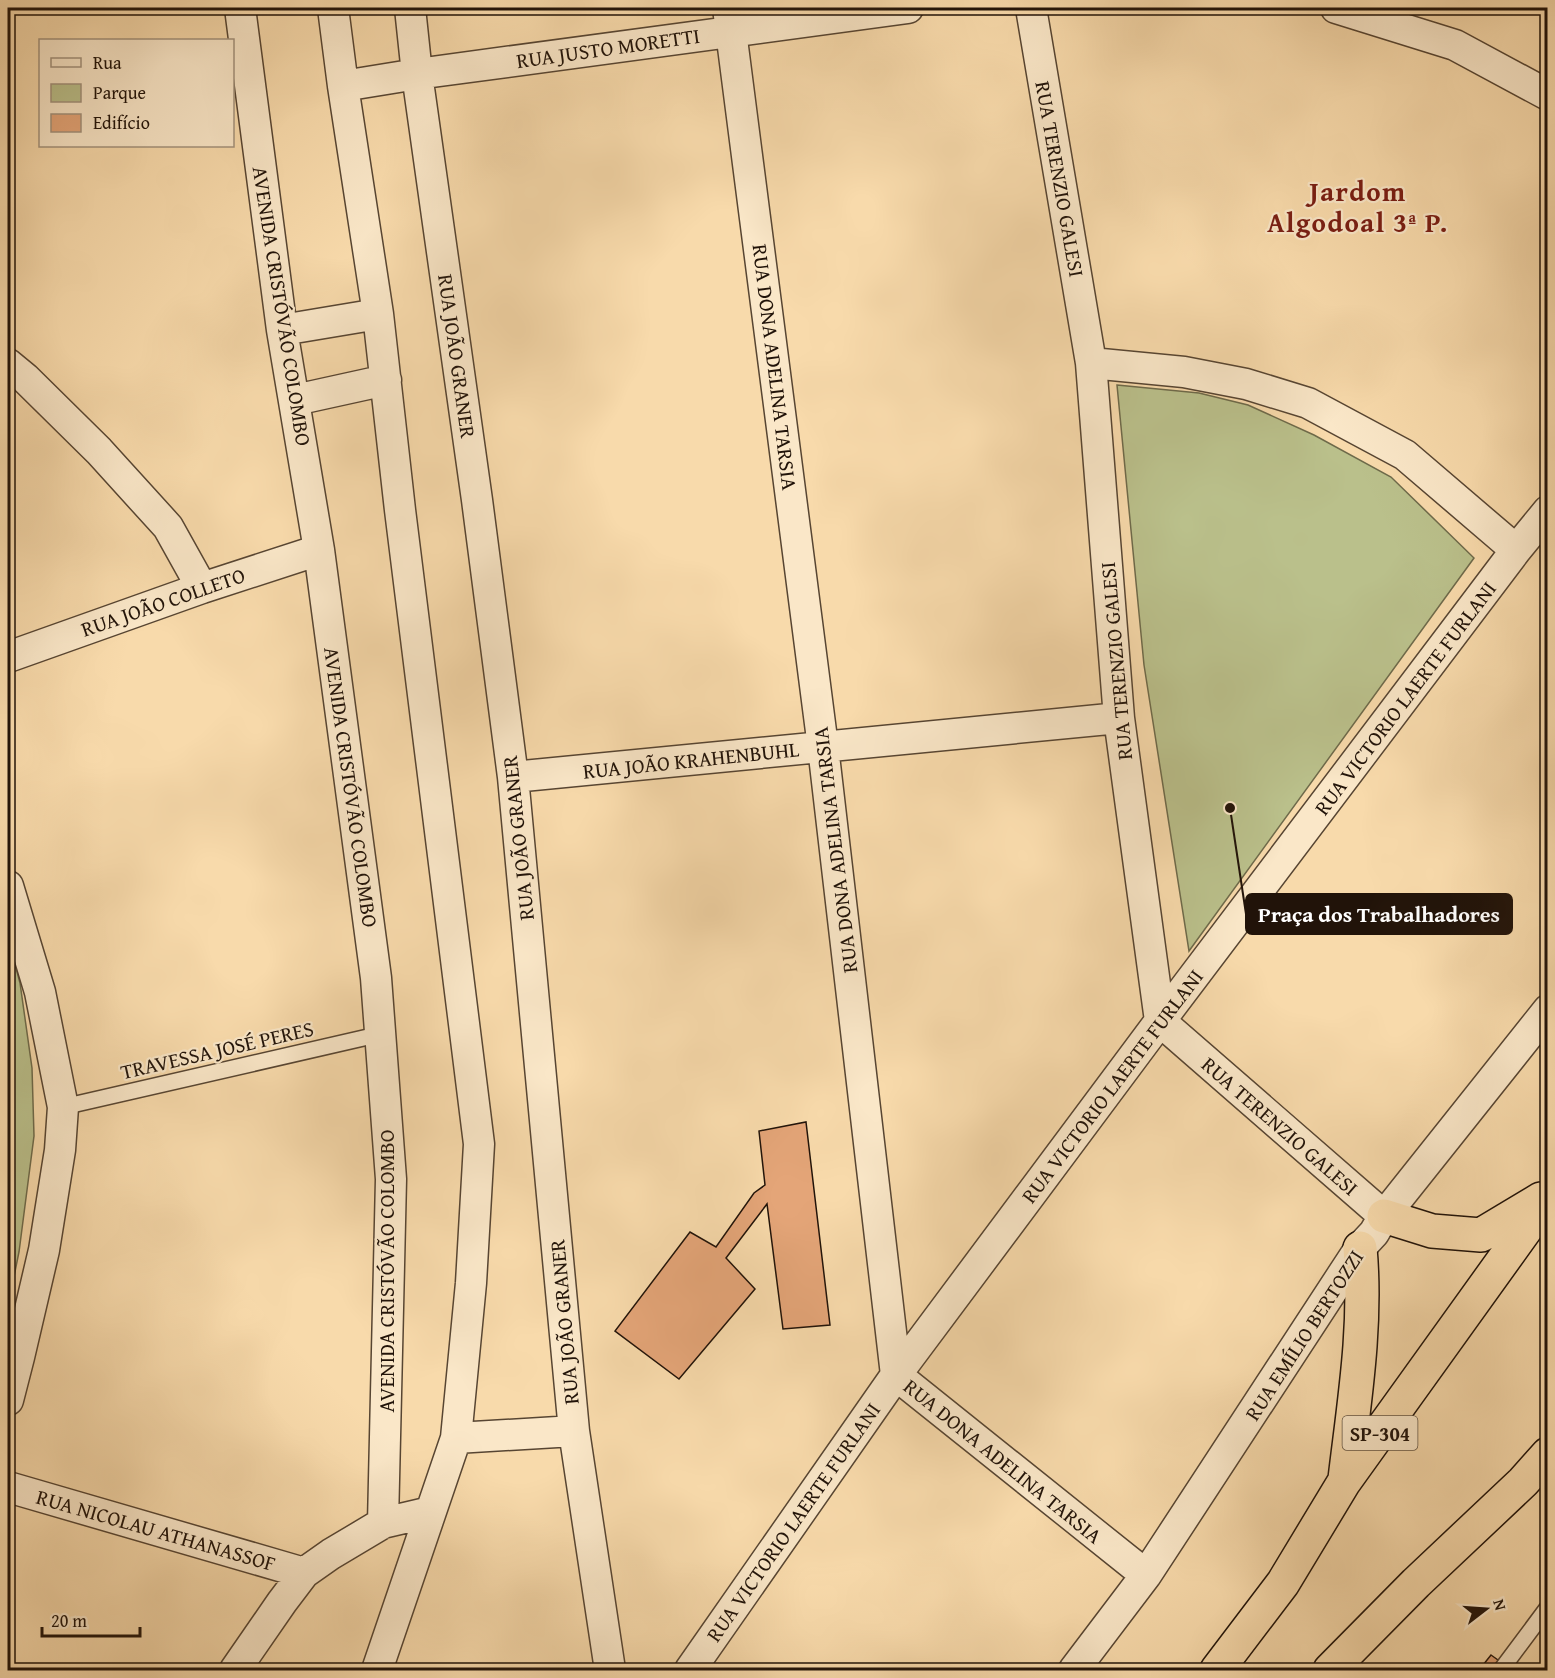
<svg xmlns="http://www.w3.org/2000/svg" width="1555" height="1678" font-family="'Gentium Book Plus',serif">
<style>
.green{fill:#bac08b;stroke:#6e6a4a;stroke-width:1.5}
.building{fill:#e4a578;stroke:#211309;stroke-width:1.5}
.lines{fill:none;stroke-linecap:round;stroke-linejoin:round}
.lane-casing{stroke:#574532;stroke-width:18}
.street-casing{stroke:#574532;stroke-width:33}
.highway-casing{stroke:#211309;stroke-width:36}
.lane{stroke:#fae7c8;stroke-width:15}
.street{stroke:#fae7c8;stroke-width:30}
.highway{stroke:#f8daab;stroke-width:33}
.labels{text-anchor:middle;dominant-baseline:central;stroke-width:4.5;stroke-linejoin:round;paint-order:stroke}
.shield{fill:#fae7c8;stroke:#625342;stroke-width:1.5}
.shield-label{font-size:20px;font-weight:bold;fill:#211309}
.street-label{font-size:21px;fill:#211309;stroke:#fae7c8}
.district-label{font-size:27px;font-weight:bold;letter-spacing:1.5px;fill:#7a1f14;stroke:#fae7c8}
.leader{fill:none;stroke:#211309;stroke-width:2}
.callout-dot{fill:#211309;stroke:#fae7c8;stroke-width:2}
.callout{fill:#211309;stroke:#211309;stroke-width:2}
.callout-label{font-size:22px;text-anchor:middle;font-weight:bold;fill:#fff}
</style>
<rect width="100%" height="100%" fill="#f8daab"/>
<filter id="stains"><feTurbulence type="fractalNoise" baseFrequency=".00333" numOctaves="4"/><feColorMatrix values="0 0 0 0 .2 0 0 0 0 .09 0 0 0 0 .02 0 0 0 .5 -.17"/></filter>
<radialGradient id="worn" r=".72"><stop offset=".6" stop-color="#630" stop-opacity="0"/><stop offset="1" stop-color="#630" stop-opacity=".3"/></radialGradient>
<path class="green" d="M1117 385 1199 393 1248 405 1314 435 1391 477 1474 558 1189 951 1144 665Z
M8 938 20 983 32 1068 34 1136 19 1252 8 1306Z"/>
<path class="building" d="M806 1122 830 1325 783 1329 767 1204 726 1258 755 1289 679 1379 615 1331 690 1232 716 1247 754 1193 765 1185 759 1131Z
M1491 1655 1512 1670H1479Z"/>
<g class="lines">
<defs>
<path id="lane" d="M63 1107 381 1034
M1501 1670 1548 1607"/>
<path id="street" d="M240 8 282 330 319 550 376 978 391 1179 383 1523 430 1512
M333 8 343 86 378 314 400 510 479 1144 471 1283 456 1438 377 1670
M410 8 417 74 477 500 513 777 574 1431 610 1670
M728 8 823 747 896 1375 1146 1575
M1031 8 1091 363 1119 718 1160 1021 1384 1216
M1336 8 1455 45 1548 95
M343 86 417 74 908 8
M282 330 378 314
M1091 363 1184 372 1246 384 1308 403 1405 455 1516 550
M8 364 25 378 99 451 168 527 202 588
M295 400 386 380
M8 657 202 588 319 550
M513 777 1119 718
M8 886 40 992 63 1107 60 1150 44 1250 19 1357 8 1400
M456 1438 574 1431
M8 1487 304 1573
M235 1670 282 1602 304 1573 331 1554 383 1523
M690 1670 896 1375 1160 1021 1516 550 1548 511
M1074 1670 1146 1575 1360 1248 1374 1233 1384 1216 1548 1010"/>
<path id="highway" d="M1384 1216 1432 1231 1481 1235 1541 1199
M1345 1479C1354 1403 1367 1326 1360 1248
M1217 1670 1283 1583 1344 1482 1548 1198
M1330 1670 1416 1583 1523 1482 1548 1454"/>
</defs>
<use href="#lane" class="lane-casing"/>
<use href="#street" class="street-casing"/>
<use href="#highway" class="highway-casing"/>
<use href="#lane" class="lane"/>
<use href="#street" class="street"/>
<use href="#highway" class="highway"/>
</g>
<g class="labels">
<rect class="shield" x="1342.5" y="1416" width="75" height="34" rx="4.5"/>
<g class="shield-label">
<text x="1380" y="1433">SP-304</text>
</g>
<g class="street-label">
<text transform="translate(608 48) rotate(-8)">RUA JUSTO MORETTI</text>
<text transform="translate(1060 179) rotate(80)">RUA TERENZIO GALESI</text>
<text transform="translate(282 306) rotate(81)">AVENIDA CRISTÓVÃO COLOMBO</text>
<text transform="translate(457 356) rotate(82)">RUA JOÃO GRANER</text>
<text transform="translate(775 367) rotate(83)">RUA DONA ADELINA TARSIA</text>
<text transform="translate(163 602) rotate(-19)">RUA JOÃO COLLETO</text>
<text transform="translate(1116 661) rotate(-95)">RUA TERENZIO GALESI</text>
<text transform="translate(1405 698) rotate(-53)">RUA VICTORIO LAERTE FURLANI</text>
<text transform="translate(691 760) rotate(-6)">RUA JOÃO KRAHENBUHL</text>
<text transform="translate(351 787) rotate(82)">AVENIDA CRISTÓVÃO COLOMBO</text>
<text transform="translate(518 838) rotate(-96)">RUA JOÃO GRANER</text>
<text transform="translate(835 850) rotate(-97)">RUA DONA ADELINA TARSIA</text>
<text transform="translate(217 1050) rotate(-13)">TRAVESSA JOSÉ PERES</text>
<text transform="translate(1112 1086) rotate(-53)">RUA VICTORIO LAERTE FURLANI</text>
<text transform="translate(1280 1126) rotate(41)">RUA TERENZIO GALESI</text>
<text transform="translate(386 1271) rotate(-90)">AVENIDA CRISTÓVÃO COLOMBO</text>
<text transform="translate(564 1322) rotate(-95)">RUA JOÃO GRANER</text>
<text transform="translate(1304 1335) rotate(-57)">RUA EMÍLIO BERTOZZI</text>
<text transform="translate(1003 1461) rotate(39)">RUA DONA ADELINA TARSIA</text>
<text transform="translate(793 1522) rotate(-55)">RUA VICTORIO LAERTE FURLANI</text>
<text transform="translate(156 1530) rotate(16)">RUA NICOLAU ATHANASSOF</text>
</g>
<g class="district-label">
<text x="1358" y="191">Jardom<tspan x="1358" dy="31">Algodoal 3ª P.</tspan></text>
</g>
</g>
<path class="leader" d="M1230 808L1246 914"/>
<circle class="callout-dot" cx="1230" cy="808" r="6"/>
<rect class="callout" x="1246" y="894" width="266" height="40" rx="6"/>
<g class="callout-label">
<text x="1379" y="922">Praça dos Trabalhadores</text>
</g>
<rect width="1555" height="1678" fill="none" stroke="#f8daab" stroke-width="30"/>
<rect x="9" y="9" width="1537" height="1660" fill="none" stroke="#211309" stroke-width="3"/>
<rect x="15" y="15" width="1525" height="1648" fill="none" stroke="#211309" stroke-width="1.5"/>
<rect x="39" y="39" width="195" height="108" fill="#fae7c8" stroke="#a3927c" stroke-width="1.5"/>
<rect x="51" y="58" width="30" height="9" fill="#fae7c8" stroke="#a3927c" stroke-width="1.5"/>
<text x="93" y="69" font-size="18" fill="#211309">Rua</text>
<rect x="51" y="84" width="30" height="18" fill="#bac08b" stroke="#a3927c" stroke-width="1.5"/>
<text x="93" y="99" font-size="18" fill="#211309">Parque</text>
<rect x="51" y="114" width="30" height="18" fill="#e4a578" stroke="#a3927c" stroke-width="1.5"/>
<text x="93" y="129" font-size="18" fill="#211309">Edifício</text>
<g transform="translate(1486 1609) rotate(73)" stroke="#fae7c8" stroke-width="4.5" paint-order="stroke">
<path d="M0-4.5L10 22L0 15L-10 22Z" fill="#211309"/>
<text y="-9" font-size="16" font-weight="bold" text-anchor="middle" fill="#211309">N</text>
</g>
<path d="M42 1627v9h98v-9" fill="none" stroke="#211309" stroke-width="3"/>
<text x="51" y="1627" font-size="18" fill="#211309" stroke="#fae7c8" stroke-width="4.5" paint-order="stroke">20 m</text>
<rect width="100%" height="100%" filter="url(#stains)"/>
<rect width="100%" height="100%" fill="url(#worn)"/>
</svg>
